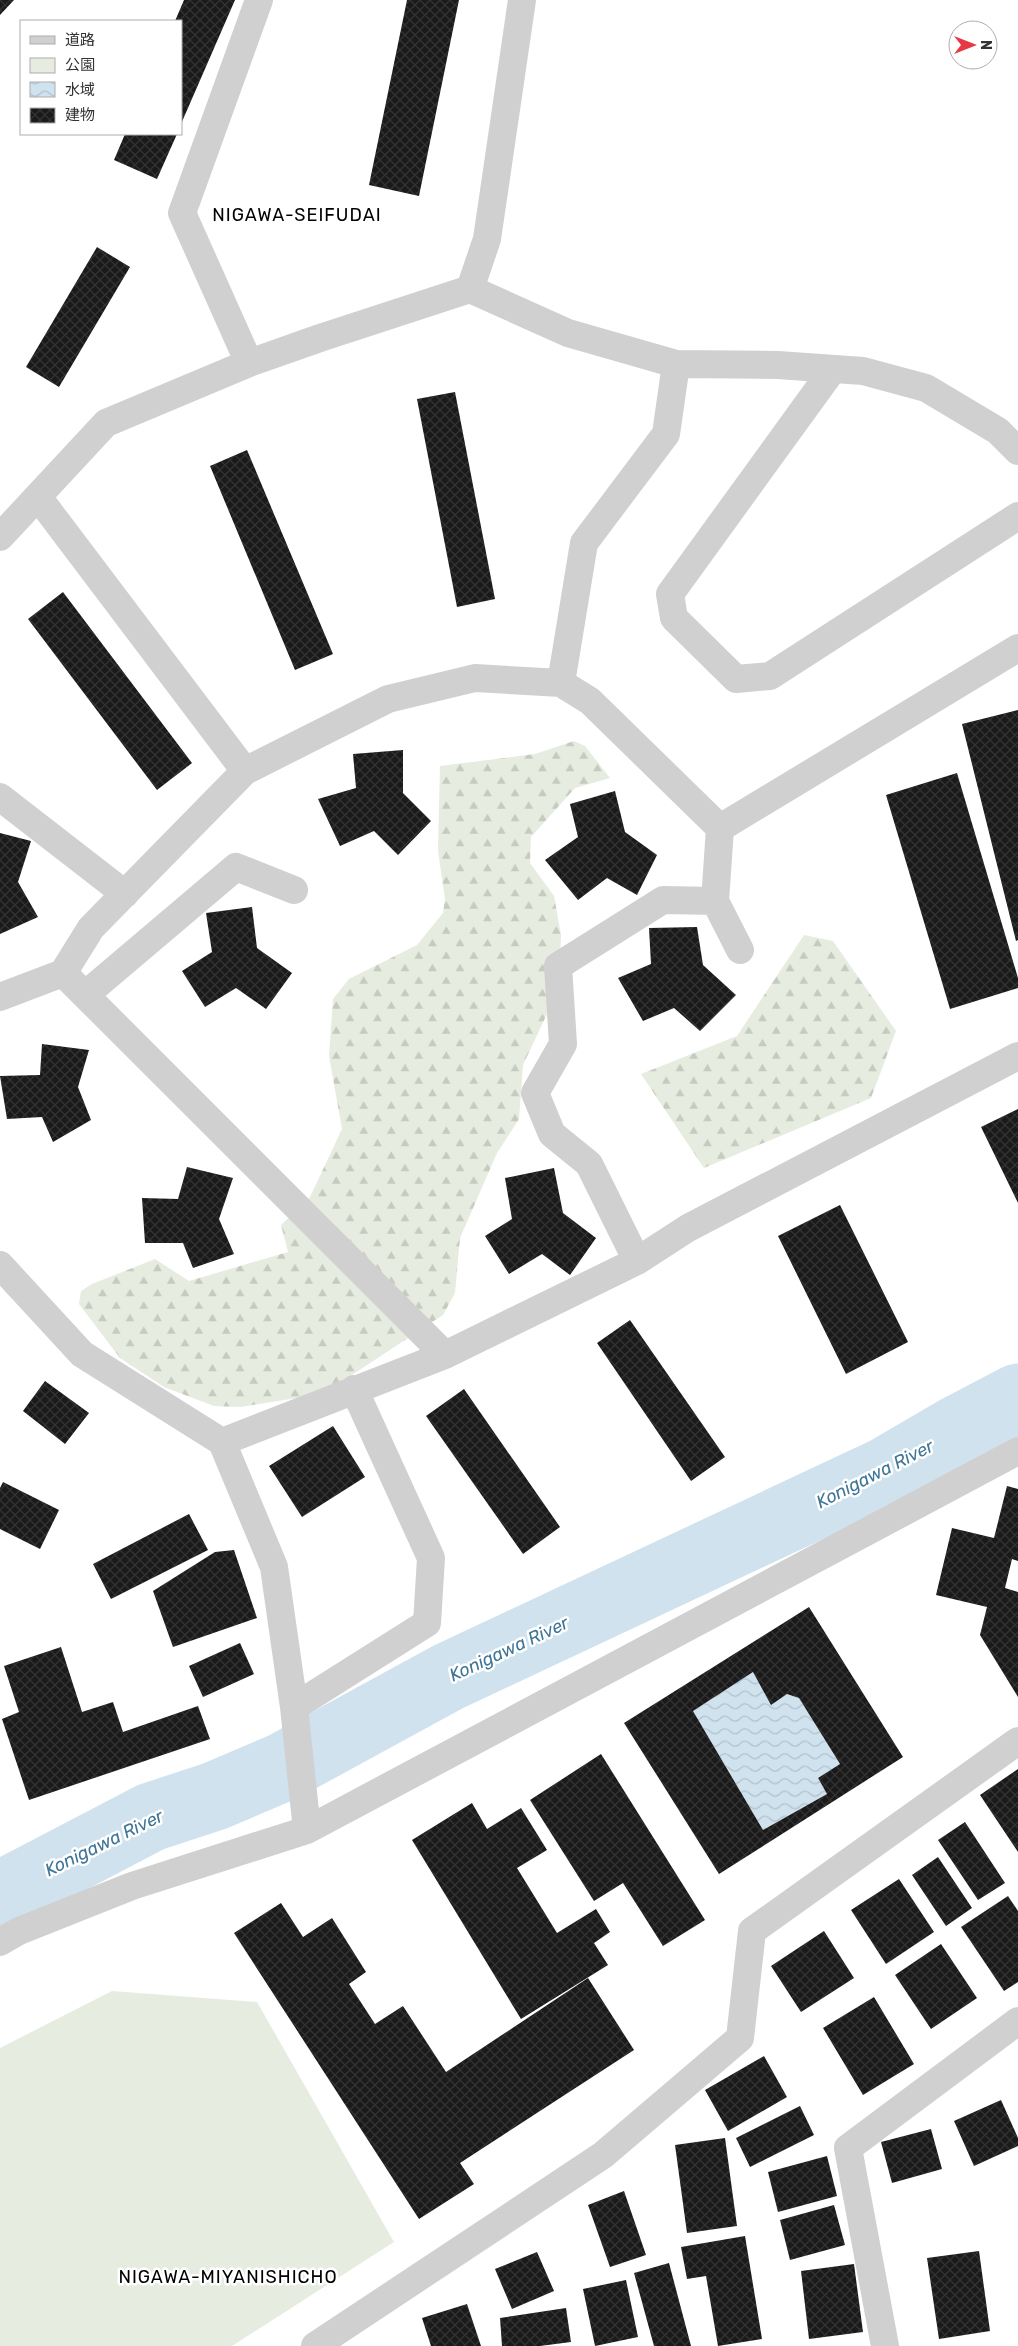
<svg xmlns="http://www.w3.org/2000/svg" width="1018" height="2346" font-family="Rubik,'Noto Sans JP',sans-serif">
<style>
.forest{fill:url(#forest-firs)}
.park{fill:#e6ecdf}
.water{fill:url(#water-waves)}
.lines{fill:none;stroke-linecap:round;stroke-linejoin:round}
.river{stroke:#cfe2ee;stroke-width:69}
.building{fill:url(#building-cross-hatch);fill-rule:evenodd}
.minor{stroke:#d0d0d0;stroke-width:28}
.labels{text-anchor:middle;dominant-baseline:central;stroke-width:5;stroke-linejoin:round;paint-order:stroke}
.neighbourhood-label{font-size:18px;letter-spacing:1px;fill:#000;stroke:#fff}
.water-label{font-size:18px;font-style:italic;fill:#3f7597;stroke:#fff}
</style>
<defs>
<pattern id="forest-firs" width="22" height="20" patternUnits="userSpaceOnUse" patternTransform="scale(1.25)"><rect width="22" height="20" fill="#e6ecdf"/><path d="M5 1l3.5 6h-7zM16 11l3.5 6h-7z" fill="#c6cbc0"/></pattern>
<pattern id="water-waves" width="16" height="10" patternUnits="userSpaceOnUse" patternTransform="scale(1.25)"><rect width="16" height="10" fill="#cfe2ee"/><path d="M0 5q4-4 8 0t8 0" fill="none" stroke="#b2c2cd"/></pattern>
<pattern id="building-cross-hatch" width="8" height="8" patternUnits="userSpaceOnUse" patternTransform="scale(1.25)"><rect width="8" height="8" fill="#1a1a1a"/><path d="M0 0l8 8M0 8l8-8" fill="none" stroke="#333"/></pattern>
</defs>
<rect width="100%" height="100%" fill="#fff"/>
<path class="forest" d="M574 741 585 746 610 778 575 788 531 837 530 863 554 896 561 935 560 962 547 1014 523 1065 519 1119 497 1153 460 1238 455 1293 443 1315 323 1394 240 1407 214 1406 164 1387 120 1358 79 1304 81 1291 92 1284 155 1259 189 1281 288 1252 281 1225 310 1197 342 1129 329 1056 333 999 349 979 417 945 443 913 445 899 438 851 440 766 535 754Z
M804 935 833 941 896 1031 871 1098 704 1168 641 1074 737 1036Z"/>
<path class="park" d="M112 1991 257 2002 394 2242 232 2346H0V2048Z"/>
<path class="water" d="M753 1672 771 1704 787 1694 799 1698 840 1764 818 1778 827 1794 763 1830 693 1711Z"/>
<g class="lines">
<path class="river" d="M0 1896 151 1817 215 1796 283 1767 448 1677 885 1472 957 1430 1018 1398"/>
</g>
<path class="building" d="M0 0H14L0 15Z
M184 0H235L181 124V21H175Z
M407 0H459L419 196 369 185Z
M125 134H177L157 179 114 160Z
M97 247 130 267 59 387 26 367Z
M455 392 495 599 457 607 417 399Z
M247 450 333 654 295 670 210 466Z
M63 592 192 763 157 790 28 619Z
M1018 710V940L1016 941 962 724Z
M403 750V793L431 821 398 855 374 831 340 846 318 799 356 788 353 754Z
M957 773 1018 978V988L950 1009 886 795Z
M615 791 625 832 657 855 637 895 607 878 578 900 545 860 578 837 570 804Z
M0 833 31 841 18 882 38 917 0 934Z
M252 907 257 948 292 973 266 1009 236 988 205 1007 182 971 212 952 206 913Z
M697 927 703 965 736 995 700 1031 674 1008 643 1021 618 978 651 964 649 928Z
M42 1044 89 1050 78 1087 91 1120 53 1142 42 1117 7 1119 0 1076 40 1075Z
M1018 1109V1203L981 1127Z
M187 1167 233 1178 219 1219 234 1254 193 1268 183 1243H145L142 1198 178 1199Z
M554 1168 563 1213 596 1238 570 1275 542 1254 509 1274 485 1236 512 1219 505 1178Z
M840 1205 908 1342 846 1374 778 1236Z
M630 1320 725 1457 691 1481 597 1343Z
M45 1381 89 1413 65 1444 23 1411Z
M464 1389 560 1527 523 1554 426 1416Z
M333 1426 365 1477 302 1517 269 1466Z
M3 1482 59 1510 40 1549 0 1529V1488Z
M1007 1486 1018 1489V1561L1012 1559 1005 1588 1018 1592V1697L980 1635 987 1607 936 1595 952 1528 994 1538Z
M189 1514 208 1550 111 1599 93 1564Z
M234 1550 257 1618 173 1647 153 1591 215 1552Z
M809 1607 903 1757 719 1874 624 1723ZM753 1672 771 1705 787 1694 799 1698 840 1764 818 1778 827 1794 763 1830 693 1711Z
M240 1643 254 1674 203 1697 189 1666Z
M61 1647 82 1712 113 1702 123 1732 198 1706 210 1739 29 1800 2 1719 19 1712 4 1666Z
M601 1754 705 1920 663 1946 623 1883 594 1901 530 1800Z
M1018 1769V1852L980 1795Z
M472 1803 487 1829 521 1808 547 1850 517 1868 557 1933 596 1909 610 1932 594 1943 608 1965 521 2019 412 1840Z
M965 1822 1005 1883 978 1900 938 1840Z
M938 1857 972 1908 946 1926 912 1875Z
M899 1879 934 1932 886 1964 851 1910Z
M1008 1896 1018 1911V1982L1004 1991 961 1927Z
M281 1903 303 1937 332 1918 366 1972 349 1984 375 2024 403 2006 446 2072 588 1978 634 2050 460 2163 474 2184 419 2219 234 1933Z
M824 1931 854 1978 801 2012 771 1966Z
M941 1944 977 1998 931 2029 895 1975Z
M874 1997 914 2064 863 2095 823 2028Z
M764 2056 787 2097 728 2131 705 2090Z
M1001 2100 1018 2138V2146L974 2166 954 2121Z
M800 2106 814 2135 750 2167 736 2138Z
M931 2129 942 2169 892 2183 881 2142Z
M725 2138 737 2226 687 2233 675 2145Z
M827 2156 837 2196 778 2212 768 2172Z
M624 2191 646 2255 610 2267 588 2205Z
M834 2205 845 2245 790 2260 780 2220Z
M745 2236 762 2339 718 2346 706 2276 687 2279 681 2247Z
M979 2251 990 2331 939 2339 927 2258Z
M537 2252 554 2291 512 2309 495 2269Z
M669 2263 691 2346H654L634 2273Z
M854 2264 863 2332 809 2339 801 2271Z
M626 2280 638 2337 595 2346 583 2289Z
M467 2304 481 2346H431L422 2318Z
M566 2308 571 2342 540 2346H502L500 2318Z"/>
<g class="lines">
<path class="minor" d="M470 289 487 239 522 0
M249 363 182 213 259 0
M833 369 670 594 674 618 736 679 770 676 1018 516
M38 497 245 771
M0 537 106 423 249 363 320 338 470 289 568 333 676 364 778 365 863 371 926 388 998 431 1018 451
M561 683 584 543 666 434 676 364
M0 797 125 894
M715 901 740 950
M63 973 91 928 245 771 388 699 475 678 561 683 590 701 720 828 1018 648
M85 995 236 867 294 890
M0 997 63 973 445 1355
M637 1261 589 1164 552 1134 535 1093 563 1044 558 966 663 900 715 901 720 828
M0 1265 82 1354 222 1442 274 1567 294 1707 307 1830
M222 1442 445 1355 637 1261 688 1228 1018 1056
M294 1707 427 1623 431 1558 354 1389
M0 1942 19 1931 132 1886 307 1830 1018 1451
M315 2346 603 2155 740 2038 752 1931 1018 1741
M885 2346 848 2148 1018 2021"/>
</g>
<g class="labels">
<g class="neighbourhood-label">
<text x="297" y="215">NIGAWA-SEIFUDAI</text>
<text x="228" y="2277">NIGAWA-MIYANISHICHO</text>
</g>
<g class="water-label">
<text transform="translate(875 1474) rotate(-27)">Konigawa River</text>
<text transform="translate(509 1649) rotate(-25)">Konigawa River</text>
<text transform="translate(104 1843) rotate(-26)">Konigawa River</text>
</g>
</g>
<rect x="20" y="20" width="162" height="115" fill="#ffffff" stroke="#adadad"/>
<rect x="30" y="36" width="25" height="8" fill="#d0d0d0" stroke="#adadad"/>
<text x="65" y="45" font-size="15" fill="#333333">道路</text>
<rect x="30" y="58" width="25" height="15" fill="#e6ecdf" stroke="#adadad"/>
<text x="65" y="70" font-size="15" fill="#333333">公園</text>
<rect x="30" y="82" width="25" height="15" fill="url(#water-waves)" stroke="#adadad"/>
<text x="65" y="95" font-size="15" fill="#333333">水域</text>
<rect x="30" y="108" width="25" height="15" fill="url(#building-cross-hatch)" stroke="#adadad"/>
<text x="65" y="120" font-size="15" fill="#333333">建物</text>
<g transform="translate(973 45) rotate(90)"><circle r="24" fill="#ffffff" stroke="#adadad"/>
<path d="M0-4L9 19L0 12L-9 19Z" fill="#e63946"/>
<text y="-8" font-size="14" font-weight="bold" text-anchor="middle" fill="#333333">N</text>
</g>
</svg>
